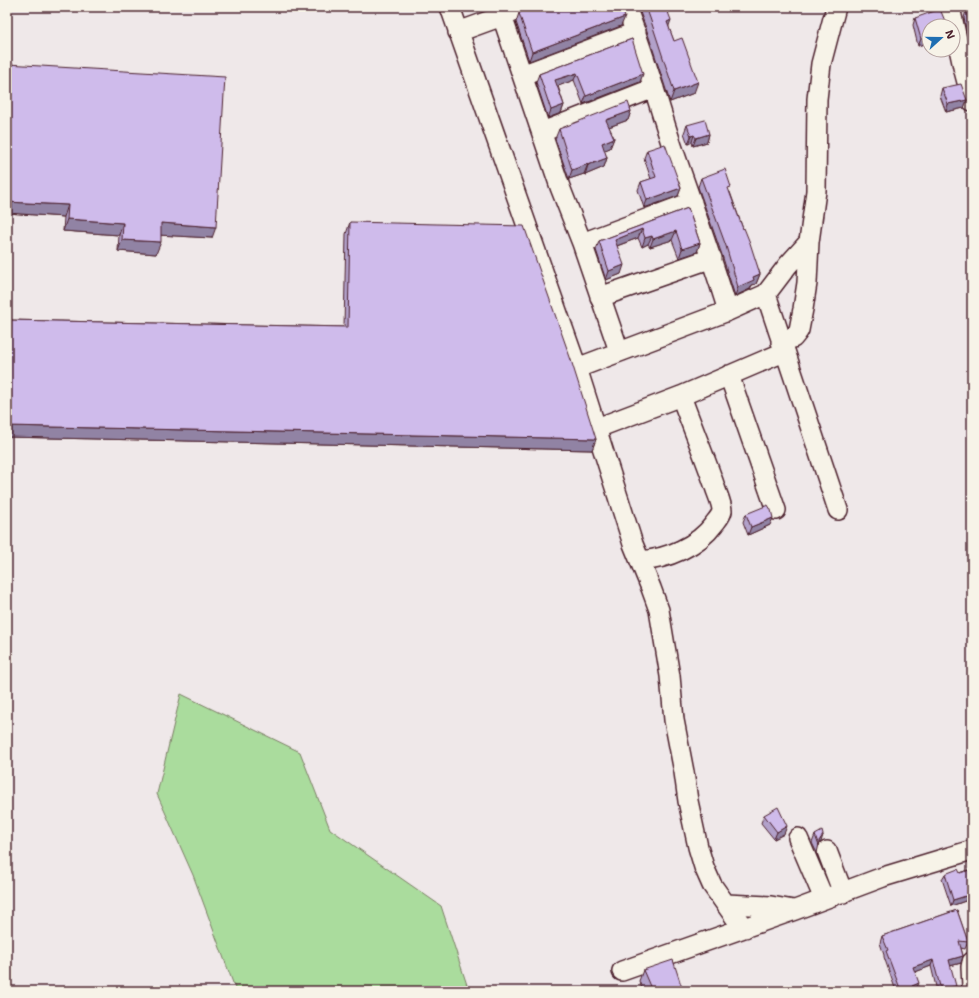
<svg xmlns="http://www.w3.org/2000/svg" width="979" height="998" font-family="'Shantell Sans',sans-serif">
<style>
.green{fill:#aadc9d;stroke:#7a7e64}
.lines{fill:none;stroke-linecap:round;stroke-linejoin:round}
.minor-casing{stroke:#4a1f2b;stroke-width:22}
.minor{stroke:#f7f3e8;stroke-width:19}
.wall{fill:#b2a1ca;stroke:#4a1f2b}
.shaded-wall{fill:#9183a4;stroke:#4a1f2b}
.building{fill:#cfbbeb;stroke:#4a1f2b}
</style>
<rect width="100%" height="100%" fill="#efe8e9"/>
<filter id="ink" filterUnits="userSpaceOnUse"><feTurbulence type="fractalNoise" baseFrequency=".025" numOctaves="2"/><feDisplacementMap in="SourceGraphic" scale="8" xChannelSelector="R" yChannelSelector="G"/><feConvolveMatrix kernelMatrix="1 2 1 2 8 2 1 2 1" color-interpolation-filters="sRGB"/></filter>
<g filter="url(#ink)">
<path class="green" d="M181 694 300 752 330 829 441 906 469 991H236L193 875 157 794Z"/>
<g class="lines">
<defs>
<path id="minor" d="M450 7 577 368 633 544 651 588 659 610 670 676 674 720 684 772 688 801 698 847 704 867 712 885 734 916 745 928
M626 7C644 52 657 100 672 146 691 201 711 255 728 311
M950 7 963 67 972 101
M502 16 560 187 582 243 619 351
M458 32 502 16 522 7
M522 75 636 32
M542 132 654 88
M582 243 692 202
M766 294 838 510
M600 297 712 258
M781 342 793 338 797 333 799 330 803 309 807 283 809 242 816 191 817 99 821 64 836 7
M577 368 728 311 766 294 788 265 809 242
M729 375 776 510
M597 428 681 396 784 352
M640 561C667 559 698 546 714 524 717 520 721 516 722 511 722 503 717 494 715 487 705 457 692 427 681 396
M798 838 824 899
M827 851 843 893
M726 904 771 906 794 910
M972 962 971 967 972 986
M622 971 795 910 883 877 972 850"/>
</defs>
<use href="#minor" class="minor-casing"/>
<use href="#minor" class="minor"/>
</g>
<path class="wall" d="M638 7H666L669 28 694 93 670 102 646 28Z
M972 8V32L967 34 964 18 966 10Z
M519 13 621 26 529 61 516 22Z
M915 18 929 26V42L918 46 913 25Z
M632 39 640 82 583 104 574 80 558 86 564 105 561 113 548 118 536 82 539 74Z
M7 64 212 238 161 235 156 254 118 251 119 235 63 231 64 217 7 213Z
M942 88 967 100 964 108 946 112 940 96Z
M631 111 628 120 609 127 614 138 610 148 604 150 607 158 604 167 585 175 584 174 569 179 555 139 559 129Z
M687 125 709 134 707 142 693 146 692 142 688 144 684 133Z
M647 150 681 188 678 196 644 208 638 190 641 182 651 179 644 158Z
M701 178 730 192 743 229 760 274 756 284 752 285 750 289 735 296 722 255 698 187Z
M688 208 700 243 697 252 679 258 672 240 650 247 648 244 642 247 638 238 617 246 621 274 606 280 596 250 599 241Z
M350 222 596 439 592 450 7 437V320L344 327 346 234Z
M746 514 770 525 748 535 743 522Z
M764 815 784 834 774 839 761 823Z
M815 835H823L819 844 817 853 812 843Z
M972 869V906L971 899 951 906 942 879 945 874 960 873Z
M957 910 968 942 965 949 961 948 963 956 961 963 950 966 954 991H937L931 966 915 972 916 990 913 991H896L884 957V955L880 943 882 936Z
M643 970 682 988 681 991H643L639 981Z"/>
<path class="shaded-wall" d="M625 17 621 26 529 61 532 52Z
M671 20 667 31V22Z
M972 25V32L967 34 970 26Z
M929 36V42L918 46 921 39Z
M577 73 574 80 553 88 555 80Z
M643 74 640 82 583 104 586 96Z
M698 82 694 93 670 102 674 91Z
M967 100 964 108 946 112 948 104Z
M564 105 561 113 548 118 551 110Z
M631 111 628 120 603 129 606 120Z
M709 134 707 142 693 146 696 138Z
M694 135 692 142 688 144 691 136Z
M614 138 610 148 598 153 602 143Z
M607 158 604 167 585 175 588 165Z
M588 164 584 174 569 179 572 170Z
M681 188 678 196 644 208 647 200Z
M7 202 68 205 64 217 7 213Z
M67 219 123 223 119 235 63 231Z
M161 223 216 227 212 238 157 235Z
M642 229 638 238 611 248 615 240Z
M676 231 672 240 650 247 653 239Z
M652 236 648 244 642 247 645 238Z
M122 240 161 242 156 254 118 251Z
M700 243 697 252 679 258 682 249Z
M624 265 621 274 606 280 609 271Z
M760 274 756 284 752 285 750 289 735 296 738 287 753 277Z
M7 426 596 439 592 450 7 437Z
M773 518 770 525 748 535 751 527Z
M787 826 784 834 774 839 777 832Z
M823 835 821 842 819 845V841Z
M972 894 971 899 951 906 953 900Z
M963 956 961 963 946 967 949 960Z
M933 960 931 966 910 974 913 967Z
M919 983 916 990 913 991 912 986Z
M956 986 954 991H941V990Z
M682 988 681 991H674Z"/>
<path class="building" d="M530 7H621L625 17 532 52 519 13Z
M646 7H666L671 20 667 22 674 41 682 38 698 82 674 91 650 18Z
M972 8V25L970 26 966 10Z
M940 9 947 26H929V36L921 39 915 18Z
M632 39 643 74 586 96 577 73 555 80 564 105 551 110 539 74Z
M7 64 225 77 216 227 161 223V242L122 240 123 223 67 219 68 205 7 202Z
M961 84 967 100 948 104 942 88Z
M628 102 631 111 606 120 614 138 602 143 607 158 588 165V164L572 170 559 129Z
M705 120 709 134 696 138 694 135 691 136 687 125Z
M665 144 681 188 647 200 641 182 656 177 647 150Z
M725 169 731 187 728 188 743 229 744 228 750 243 760 274 753 277 754 280 738 287 726 246 701 178Z
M688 208 700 243 682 249 676 231 653 239 652 236 645 238 642 229 615 240 624 265 609 271 599 241Z
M350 222 524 226 571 360 596 439 7 426V320L348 327Z
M768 505 771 510 773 518 751 527 746 514Z
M778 807 787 826 777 832 764 815Z
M822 831 823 835 819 841V846L815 835Z
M958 869 960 873 972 869V894L953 900 945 874Z
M957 910 968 942 959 941 963 956 949 960 956 986 941 990 933 960 913 967 919 983 912 986 913 991H901L886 951 888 950 882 936Z
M673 960 682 988 674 991H652L643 970Z"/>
</g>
<rect width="979" height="998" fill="none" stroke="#f7f3e8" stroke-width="24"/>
<rect x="12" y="12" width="955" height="974" fill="none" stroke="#4a1f2b" stroke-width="1.5" filter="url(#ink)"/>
<g transform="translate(941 38) rotate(69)"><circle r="19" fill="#f7f3e8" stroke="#b29e9c"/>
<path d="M0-3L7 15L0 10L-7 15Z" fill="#1f6fb2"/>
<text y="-6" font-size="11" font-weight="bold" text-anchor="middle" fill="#4a1f2b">N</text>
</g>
</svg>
